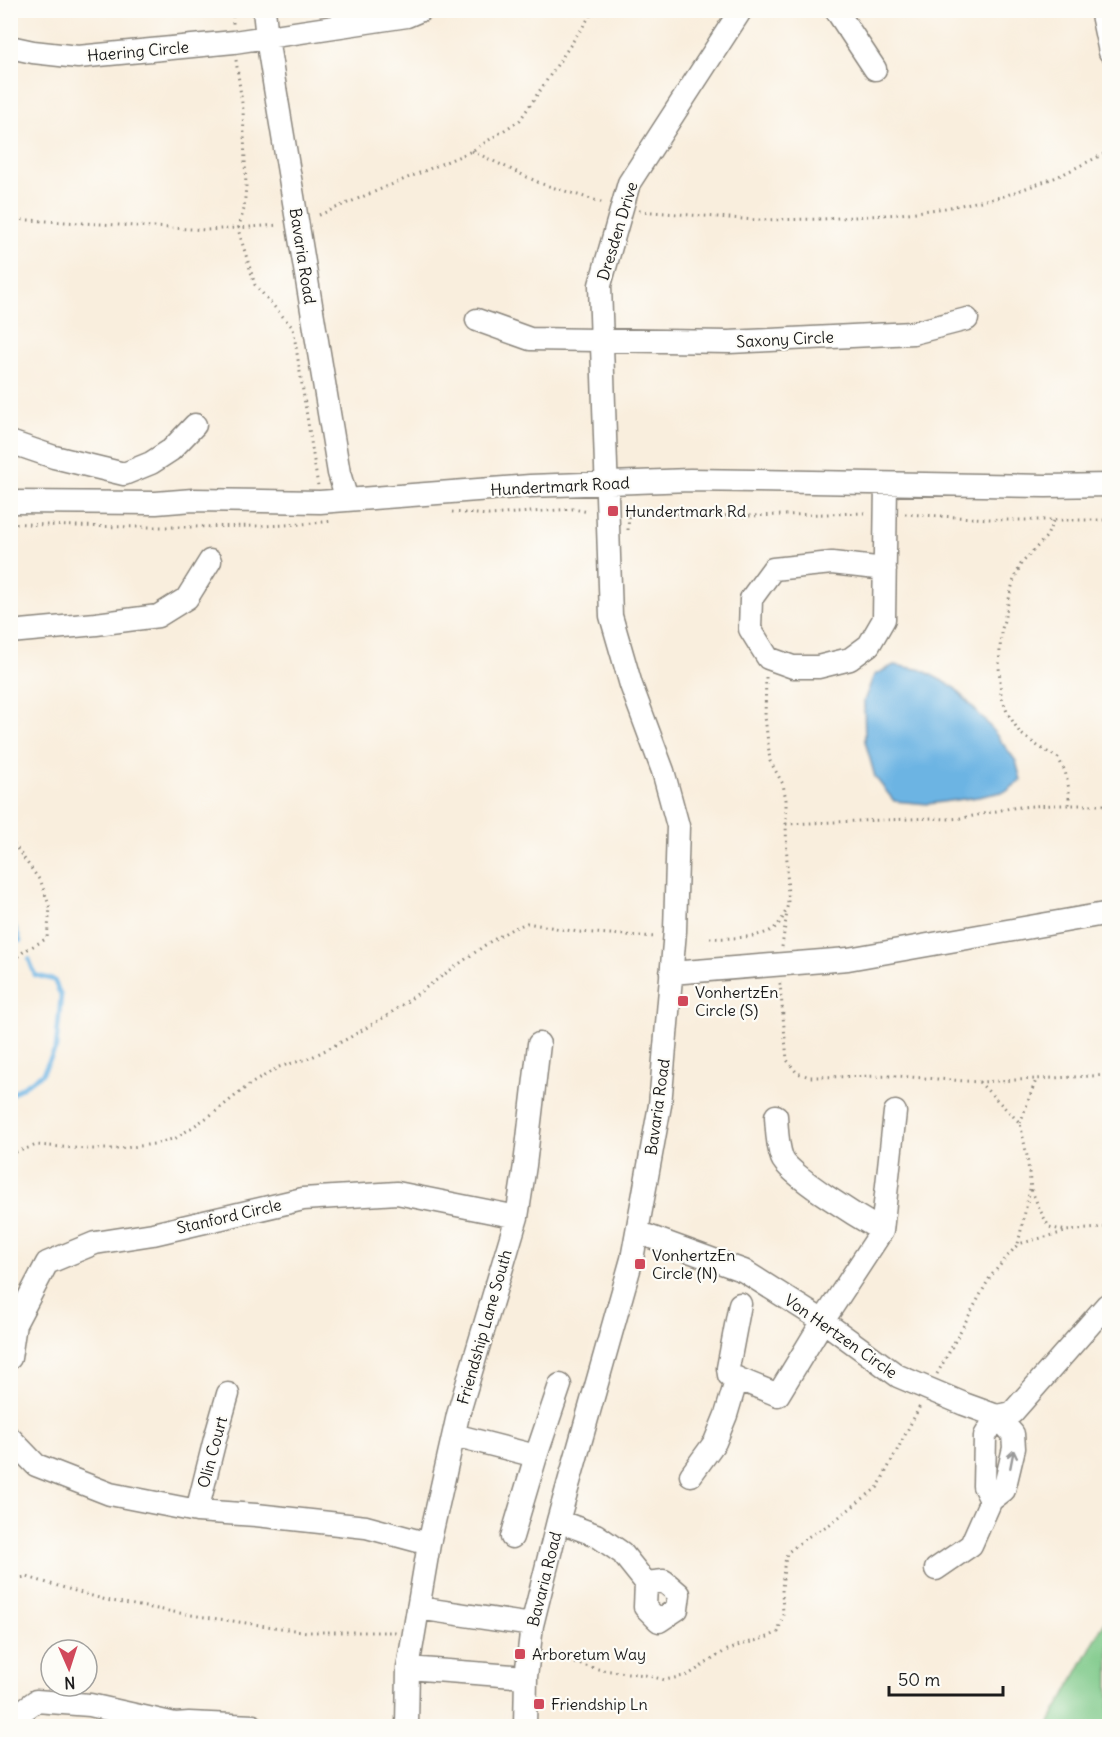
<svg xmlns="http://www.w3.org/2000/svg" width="1120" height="1737" font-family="Delius,sans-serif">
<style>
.green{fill:#7cc887;stroke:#4c7252;stroke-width:1.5}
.water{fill:#6cb4e3;stroke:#446880;stroke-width:1.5}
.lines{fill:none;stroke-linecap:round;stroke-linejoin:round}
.stream{stroke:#6cb4e3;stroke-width:4.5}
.minor-casing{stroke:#8a857c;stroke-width:25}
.path{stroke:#8a857c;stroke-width:3;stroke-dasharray:1.5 4.5;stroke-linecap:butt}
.minor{stroke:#fff;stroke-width:22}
.oneway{stroke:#999}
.poi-dot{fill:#d1495b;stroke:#fdfcf7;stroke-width:2}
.labels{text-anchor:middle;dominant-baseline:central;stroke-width:4.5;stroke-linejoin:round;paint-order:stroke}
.street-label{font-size:16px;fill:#1c1c1c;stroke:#fdfcf7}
.poi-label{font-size:16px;fill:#1c1c1c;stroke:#fdfcf7;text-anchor:start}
</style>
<rect width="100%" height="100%" fill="#fdfcf7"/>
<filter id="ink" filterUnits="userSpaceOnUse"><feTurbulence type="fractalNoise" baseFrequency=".0167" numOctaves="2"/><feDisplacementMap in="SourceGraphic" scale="12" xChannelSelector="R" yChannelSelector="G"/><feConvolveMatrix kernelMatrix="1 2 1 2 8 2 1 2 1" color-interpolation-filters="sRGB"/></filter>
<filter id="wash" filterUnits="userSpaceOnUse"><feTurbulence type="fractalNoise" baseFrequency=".008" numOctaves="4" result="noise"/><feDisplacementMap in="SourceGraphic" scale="24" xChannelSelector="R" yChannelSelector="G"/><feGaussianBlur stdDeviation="1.35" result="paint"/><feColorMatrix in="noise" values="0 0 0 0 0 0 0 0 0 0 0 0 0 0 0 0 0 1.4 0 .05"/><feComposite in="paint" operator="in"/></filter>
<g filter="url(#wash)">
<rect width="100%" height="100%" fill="#f9eedd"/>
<path class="green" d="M1109 1614V1726H1048Z"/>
<path class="water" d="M894 665 922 670 954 687 988 724 1016 761 1021 780 1007 791 978 797 928 804 894 801 875 777 865 741 864 701 874 675Z"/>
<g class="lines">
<path class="stream" d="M10 915 20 941
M10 1095 42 1074 56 1048 61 996 54 980 35 975 29 959"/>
</g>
</g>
<g filter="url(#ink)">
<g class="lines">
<defs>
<path id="minor" d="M264 10 267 38 275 88 339 473 347 500
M836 10 875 69
M1101 10 1110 52
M10 47 33 52 78 57 234 42 407 16 421 10
M477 320 530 339 729 342 913 333 967 319
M10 442 54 457 124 474 151 463 171 450 195 425
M10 502 156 503 193 500 320 502 530 486 690 480 1046 486 1110 485
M885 569 832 563 773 569 751 599 750 629 768 658 793 667H818L850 659 869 645 884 619 886 484
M10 632 96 624 158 616 187 598 210 561
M671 973 848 959 1110 913
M776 1116C777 1130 777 1145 782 1158 788 1175 863 1220 882 1231
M637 1232 744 1271 823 1321 898 1376 964 1404 997 1416 1012 1413 1107 1305 1110 1304
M740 1304 728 1368 729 1375 778 1395 823 1321 882 1231 895 1112
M10 1358 15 1324 47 1263 95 1243 153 1234 303 1199 397 1193 517 1217
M454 1435 536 1456 560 1385
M10 1438 36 1465 110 1494 197 1511 256 1515 366 1527 429 1544
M691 1475 715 1442 726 1415 737 1378
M197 1511 215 1439 228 1394
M558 1521 596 1535 622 1553 646 1583
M512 1537 536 1456
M936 1569 971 1545 991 1500 1004 1490 1014 1448 1013 1434 997 1416 985 1436 984 1486 991 1500
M664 1581 679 1594 677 1609 659 1621 645 1607 646 1583Z
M418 1608 532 1625
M408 1668 526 1677
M10 1720 36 1701 90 1705 175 1724 189 1723 188 1726
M189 1723 253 1726
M407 1726 408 1668 429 1544 458 1415 517 1217 525 1165 539 1044
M525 1726 526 1677 532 1625 558 1521 632 1259 660 1105 675 931 678 826 663 771 631 685 611 616 600 285 629 183 741 10"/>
</defs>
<use href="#minor" class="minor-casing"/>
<path class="path" d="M210 10 211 13 225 10
M233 10V24
M236 60 243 110 246 186 244 209 238 229 255 285 293 328 318 486
M472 151 542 184 604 203
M639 211 756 220 823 219 901 214 945 208 1001 197 1057 177 1110 151
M319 215 472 151 520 120 594 10
M10 219 207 230 279 225
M452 512 489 515 573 509 589 512
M629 514 744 516 868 513
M905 514 1007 520H1110
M1053 521 1047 536 1021 564 1013 582 1001 633 999 667 1001 695 1007 712 1020 733 1039 747 1058 758 1065 771 1069 789V805
M10 523C70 527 130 527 190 527 237 526 285 527 332 521
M628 530 629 514
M766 677 765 716 770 761 783 784 786 800V824
M10 839 41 882 50 908 47 938C32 948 20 950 10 966
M710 938C725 939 761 938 773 929 781 924 786 912 788 904L786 824 934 818C960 822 986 812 1012 808 1044 804 1077 805 1110 805
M782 947 787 912
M780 983 787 1060 797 1073 810 1077 897 1076 979 1082 1110 1075
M979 1082 1020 1123 1027 1156 1031 1189 1040 1210 1049 1227 1066 1231 1110 1227
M1020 1123 1036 1080
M10 1154 37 1145 86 1149H118L154 1144 176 1138 215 1112 249 1085 279 1067 310 1058 347 1039 388 1015 488 943 512 929 527 923 578 932 657 937
M1030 1189 1018 1244 1065 1232
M937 1374 990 1277 1018 1244
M10 1579 27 1577 106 1600 191 1615 308 1632H396
M545 1656 602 1670 645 1675 665 1680 688 1675 725 1651 737 1646 768 1637 778 1632 783 1615 782 1589 784 1567 787 1553 806 1538 830 1524 878 1487 921 1404"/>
<use href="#minor" class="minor"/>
</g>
<defs><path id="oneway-shaft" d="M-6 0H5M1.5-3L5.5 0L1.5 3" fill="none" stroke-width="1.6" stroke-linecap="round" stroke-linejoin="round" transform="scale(1.5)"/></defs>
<use class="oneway" href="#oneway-shaft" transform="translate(1012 1459) rotate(-79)"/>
</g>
<g class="poi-dot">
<rect x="607" y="505" width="12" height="12" rx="3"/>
<rect x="677" y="995" width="12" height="12" rx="3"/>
<rect x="634" y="1258" width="12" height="12" rx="3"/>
<rect x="514" y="1648" width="12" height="12" rx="3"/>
<rect x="533" y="1698" width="12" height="12" rx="3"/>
</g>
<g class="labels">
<g class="street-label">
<text transform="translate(138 51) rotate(-5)">Haering Circle</text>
<text transform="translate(617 231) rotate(-73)">Dresden Drive</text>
<text transform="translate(303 256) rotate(81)">Bavaria Road</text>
<text transform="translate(785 339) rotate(-3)">Saxony Circle</text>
<text transform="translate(560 486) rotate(-3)">Hundertmark Road</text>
<text transform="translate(657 1107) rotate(-82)">Bavaria Road</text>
<text transform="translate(229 1216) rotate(-13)">Stanford Circle</text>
<text transform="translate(484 1327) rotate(-74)">Friendship Lane South</text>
<text transform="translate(841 1336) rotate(35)">Von Hertzen Circle</text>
<text transform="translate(212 1452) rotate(-75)">Olin Court</text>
<text transform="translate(544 1579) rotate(-76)">Bavaria Road</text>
</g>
<g class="poi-label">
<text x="625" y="511">Hundertmark Rd</text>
<text x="695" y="992">VonhertzEn<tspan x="695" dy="18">Circle (S)</tspan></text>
<text x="652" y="1255">VonhertzEn<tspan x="652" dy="18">Circle (N)</tspan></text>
<text x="532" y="1654">Arboretum Way</text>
<text x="551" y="1704">Friendship Ln</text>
</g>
</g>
<rect width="1120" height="1737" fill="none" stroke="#fdfcf7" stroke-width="36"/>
<g transform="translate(69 1668) rotate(177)"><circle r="28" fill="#fdfcf7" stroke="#a3a29f" stroke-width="1.5"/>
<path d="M0-4.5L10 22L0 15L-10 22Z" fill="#d1495b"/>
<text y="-9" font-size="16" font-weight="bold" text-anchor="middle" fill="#1c1c1c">N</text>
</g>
<path d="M889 1686v9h114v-9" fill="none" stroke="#1c1c1c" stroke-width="3"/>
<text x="898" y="1686" font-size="18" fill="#1c1c1c" stroke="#fdfcf7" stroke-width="4.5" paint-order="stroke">50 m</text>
</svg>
